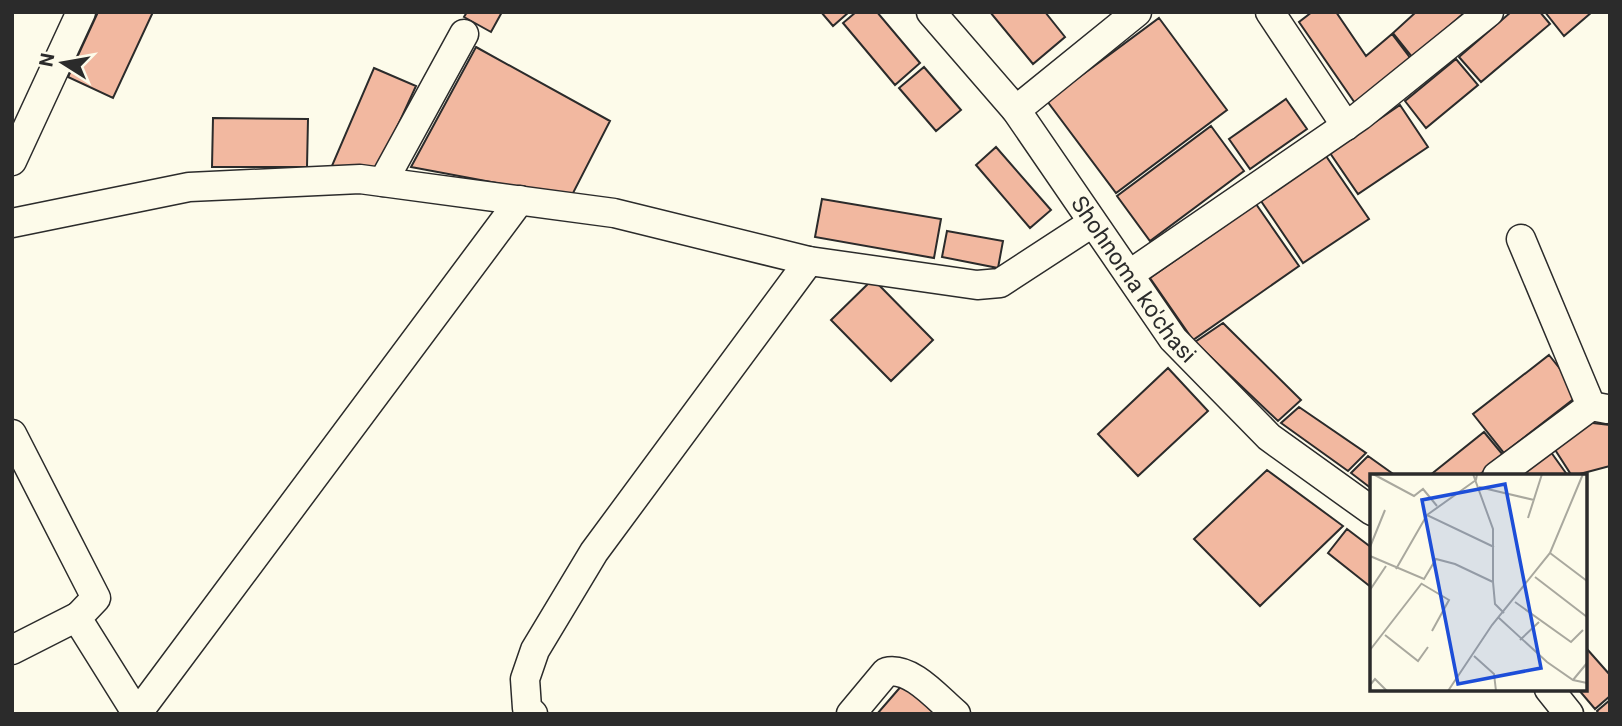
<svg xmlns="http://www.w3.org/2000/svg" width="1622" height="726" font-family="Roboto,sans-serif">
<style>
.building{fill:#f2b8a0;stroke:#2b2b2b;stroke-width:2}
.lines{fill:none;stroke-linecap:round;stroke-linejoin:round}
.minor-casing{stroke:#2b2b2b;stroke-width:31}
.minor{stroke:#fdfbea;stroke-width:28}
.labels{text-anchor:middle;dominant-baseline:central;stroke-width:5;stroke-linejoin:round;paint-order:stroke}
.street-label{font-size:23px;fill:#2b2b2b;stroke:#fdfbea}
.inset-road{fill:none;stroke:#a9a89e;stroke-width:2}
.view{fill:#1d4ed8;fill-opacity:0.15;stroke:#1d4ed8;stroke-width:3.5}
.inset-edge{fill:none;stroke:#2b2b2b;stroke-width:3.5}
</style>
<rect width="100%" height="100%" fill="#fdfbea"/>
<path class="building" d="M98 12H153L113 98 68 77Z
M467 12H502L491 32 464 17Z
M821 12H849L833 26Z
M856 12H877L920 63 895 85 843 23Z
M990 12H1045L1065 37 1033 64Z
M1312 12H1336L1366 56 1392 34 1411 59 1357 106 1299 22Z
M1416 12H1465L1413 58 1393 33Z
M1511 12H1540L1550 24 1481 82 1459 57Z
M1545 12H1592L1564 36Z
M1159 18 1227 110 1116 193 1047 101Z
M476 47 610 121 571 197 411 167Z
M1456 59 1478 85 1426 128 1405 101Z
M924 67 961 110 936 131 899 88Z
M374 68 416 86 377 171 331 168Z
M1286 99 1307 129 1250 169 1229 139Z
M1400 105 1428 147 1358 194 1330 153Z
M213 118 308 119 307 167H212Z
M1211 126 1244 171 1150 241 1117 196Z
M996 147 1051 210 1030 228 976 165Z
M1326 156 1369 219 1303 263 1261 201Z
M822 199 941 219 934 258 815 237Z
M1256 204 1299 266 1193 340 1150 278Z
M947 231 1003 241 998 268 942 257Z
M873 279 933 340 891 381 831 320Z
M1223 323 1301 400 1278 421 1195 342Z
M1549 355 1580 394 1504 453 1473 414Z
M1168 368 1208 411 1138 476 1098 434Z
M1299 407 1366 453 1348 471 1281 423Z
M1584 422 1610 425V466L1572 476 1552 445Z
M1484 432 1503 455 1478 476H1429Z
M1548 448 1568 476H1511Z
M1368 456 1396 476H1372V489L1351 473Z
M1267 470 1343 526 1260 606 1194 539Z
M1347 529 1372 548V588L1328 553Z
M1587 649 1610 675V696L1595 709 1578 689H1585Z
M903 684 937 714H877Z
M1610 700V714H1599L1597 711Z"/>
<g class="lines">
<defs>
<g id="minor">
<path id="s1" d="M931 12 1016 110 1173 339 1269 437 1372 511"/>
<path d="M1270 12 1346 126"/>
<path d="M1016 110 1137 12"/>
<path d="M12 161 81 12"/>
<path d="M383 182 464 34"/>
<path d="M12 223 189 187 360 179 614 213 809 261"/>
<path d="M1521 239 1591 406"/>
<path d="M1130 274 1360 116 1489 12"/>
<path d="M12 434 96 598 77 618 137 714"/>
<path d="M1497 476 1591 406 1607 409"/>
<path d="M12 650 79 616"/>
<path d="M1549 689 1569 714"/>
<path d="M137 714 520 200"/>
<path d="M533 714 527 708 525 679 535 650 594 552 809 261 977 285 1000 283 1092 223"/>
<path d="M851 714 886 672C911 666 938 699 956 714"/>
</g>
</defs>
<use href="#minor" class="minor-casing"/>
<use href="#minor" class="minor"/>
</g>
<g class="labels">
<g class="street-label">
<text stroke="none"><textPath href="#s1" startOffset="336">Shohnoma ko'chasi</textPath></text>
</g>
</g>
<g transform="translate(1370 474)">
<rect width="217" height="217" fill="#fdfbea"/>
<path class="inset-road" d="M3 0 44 22 53 15 67 32M103 0 123 55V108M109 13 164 26M57 41 106 6 107 0M158 44 172 0M0 73 15 36M180 79 217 107M0 82 54 105 66 85 85 90 123 108 125 130 134 139M26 95 57 41 124 73M165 103 217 143M52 110 79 126 62 157M0 116 16 92M145 128 201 168 213 156M129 144 177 188 203 206 217 209M15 161 48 187 58 173M150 166 169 148M0 176 52 109M104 182 124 200 126 217M203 206 217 189M0 211 5 205 17 217M78 217 122 151 180 79 213 0"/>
<path class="view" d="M135 10 171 194 88 210 52 26Z"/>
<rect width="217" height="217" class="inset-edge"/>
</g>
<rect width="1622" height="726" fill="none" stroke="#2b2b2b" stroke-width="28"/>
<g transform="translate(63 63) rotate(281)" stroke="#fdfbea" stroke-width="5" paint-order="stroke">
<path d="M0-5L12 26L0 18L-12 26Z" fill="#2b2b2b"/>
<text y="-10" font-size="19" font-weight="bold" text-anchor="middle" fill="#2b2b2b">N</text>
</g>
</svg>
